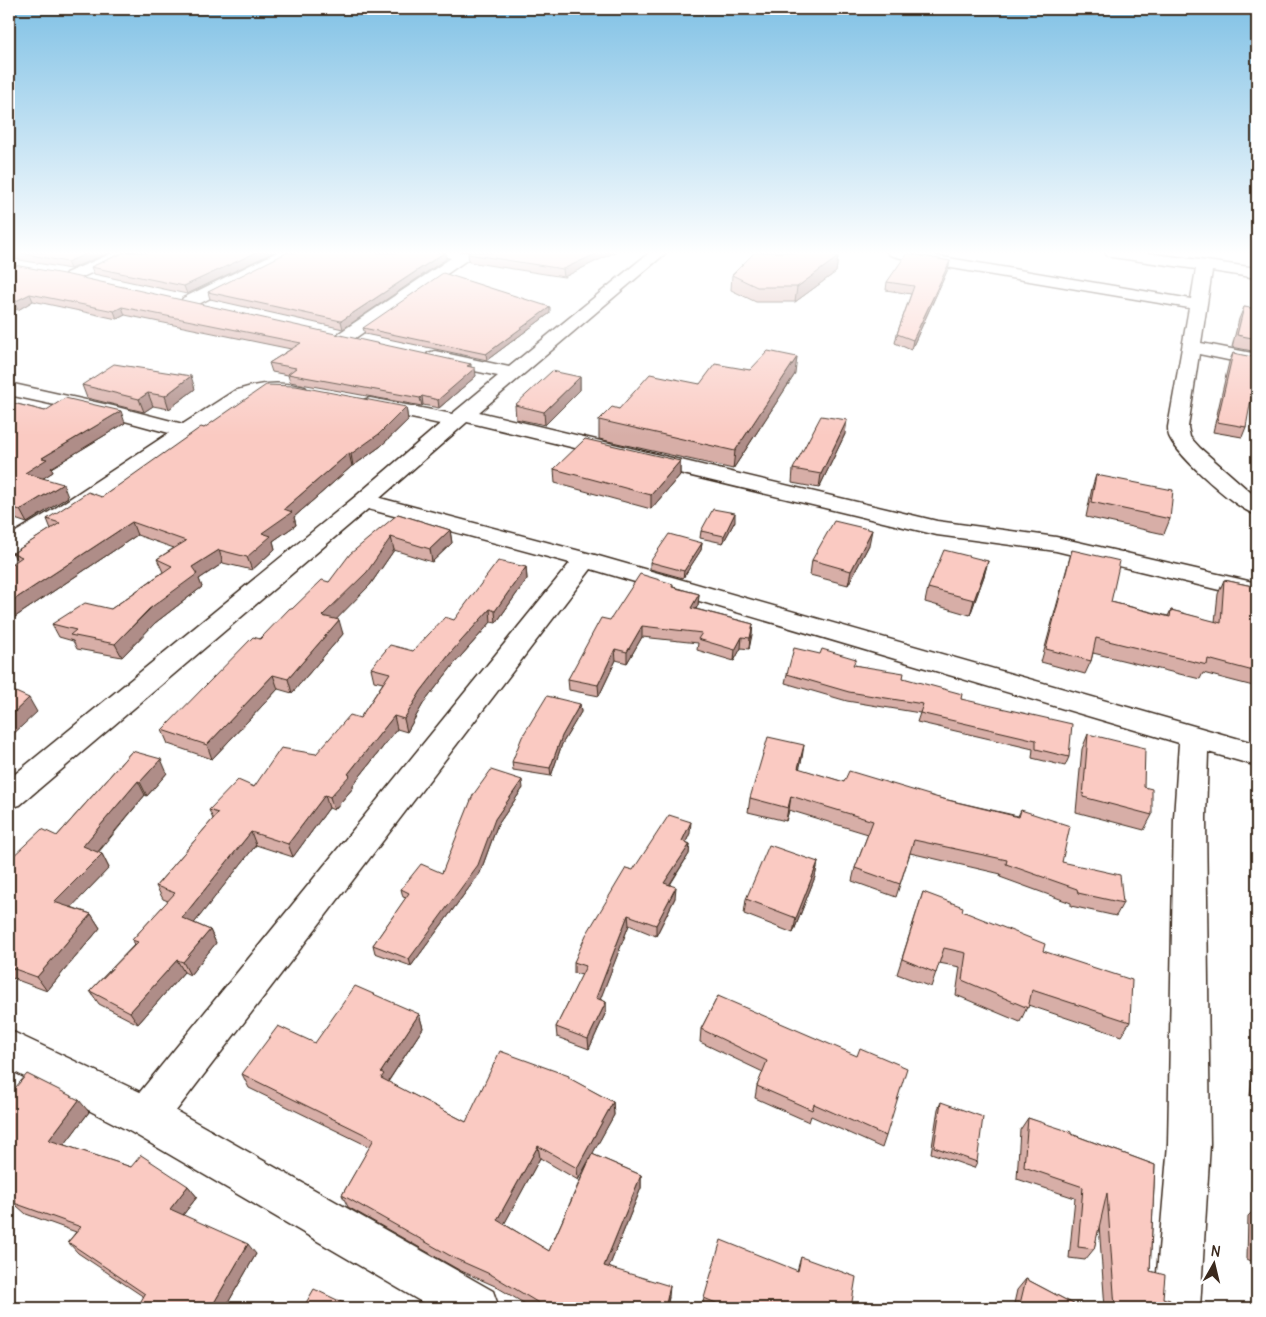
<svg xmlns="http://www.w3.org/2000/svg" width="1266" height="1317" font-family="Delius,sans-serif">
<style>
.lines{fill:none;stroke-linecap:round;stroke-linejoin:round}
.minor-casing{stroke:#3b2a1e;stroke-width:3}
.minor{fill:#fff;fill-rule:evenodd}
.wall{fill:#d7aea7;stroke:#3b2a1e;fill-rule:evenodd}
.shaded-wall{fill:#af8d88;stroke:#3b2a1e}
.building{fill:#facac2;stroke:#3b2a1e}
</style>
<rect width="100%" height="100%" fill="#fff"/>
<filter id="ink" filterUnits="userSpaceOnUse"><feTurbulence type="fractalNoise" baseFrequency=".02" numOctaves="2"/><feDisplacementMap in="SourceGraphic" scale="10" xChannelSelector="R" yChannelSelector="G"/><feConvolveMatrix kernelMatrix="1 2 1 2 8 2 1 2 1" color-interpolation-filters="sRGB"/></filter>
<g filter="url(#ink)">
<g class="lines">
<defs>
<path id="minor" d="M115 252H135L132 255 78 279H66L64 276 66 273Z
M277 252H296L293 255 195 306H183L181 302 183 298Z
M437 252H467L471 257 351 341 345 342 339 341 336 337 339 333 451 258 439 255Z
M650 252H667L479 412 937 521 1056 537 1257 583V599L1056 551 937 535 467 422 380 498 595 555 1257 744V766L1208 752 1206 818 1210 1144 1200 1308H1154L1168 1144 1174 818 1179 743 591 569 176 1111 493 1291 499 1308H432L131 1132 9 1069V1030L140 1092 570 563 368 509 20 805 9 808V779L356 496 440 424 363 408 360 404 363 400 370 398 452 414 498 376 428 361 426 357 428 353 435 351 509 367Z
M887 252H913L1191 299 1196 269 1112 257 1107 255 1104 252H1141L1257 268V278L1212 271 1201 343 1257 354V366L1199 354 1188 427 1190 437 1200 448 1257 498V515C1237 510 1180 458 1170 438 1168 435 1168 431 1168 427L1189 308 916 262 890 255Z
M9 383 113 406 183 424 234 391C257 383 281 381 305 387L308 391 305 395C286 400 268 393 248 399L70 519 18 551 9 553V536L54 509 169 433 110 417 9 395Z"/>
</defs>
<use href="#minor" class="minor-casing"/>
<use href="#minor" class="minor"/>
</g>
<path class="wall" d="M9 252H111L70 269 9 258Z
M125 252H274L187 294 94 274 91 267Z
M446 252V259L343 329 210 299 208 292Z
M468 252H615L564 277 469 262 468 254 469 253Z
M838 257 836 272 795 302H756L731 290 732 275Z
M950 261 948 269 911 350 895 343 897 334 911 294 886 290 887 282Z
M9 264 471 367 476 376 439 408 423 405 422 406 290 382 288 375 272 372 269 363 291 349 125 315 117 319 33 301 18 310 9 307Z
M1244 307 1257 309V352L1232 347 1239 319Z
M550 313 487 360 365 334 363 328Z
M1233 353 1246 427 1242 437 1213 432 1229 362Z
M750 370 795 374 733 469 599 439V420L619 409 700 384Z
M580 377V390L545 425 516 419 515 405Z
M82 385 195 389 169 409 153 406 144 412 87 398Z
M9 402 45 411 125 423 51 468 53 472 43 478 68 497 27 523 9 517Z
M406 407 408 420 381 446 353 466H352L294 517 296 525 273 541 275 549 252 570 223 563 199 579 202 587 155 623 122 657 77 649 73 641 59 637 52 624 111 609 163 572 157 559 174 548 137 535 9 621V566L16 560 13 553 51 529 47 519 102 497 204 428Z
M845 434 819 488 792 483 793 469Z
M680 461V475L651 509 555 483 554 469Z
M1096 475 1170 519 1164 534 1086 517 1092 488Z
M398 514 450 530 452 543 432 562 394 550 370 585 336 619 343 634 292 693 278 689 212 759 168 744 162 730 260 639 292 609 329 582Z
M735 521 723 543 700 538 701 531Z
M702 543 701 550 683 578 650 569V562Z
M869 545 848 585 810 575 812 560Z
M1072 550 1111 602 1168 616 1171 610 1215 622 1218 594 1224 580 1257 587V687L1203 673 1200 679 1093 653 1091 661 1085 674 1041 662 1068 564Z
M988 561 984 576 970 615 925 602 928 588Z
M526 567 527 579 496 623 491 622 454 664 423 704 407 732 397 729 353 785V788L334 810 329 808 293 857 256 845 194 923 210 930 216 943 190 975 184 972 138 1024 99 1004 90 991 135 944 132 940 168 901 163 899 156 886 213 819 209 810 316 754 360 718 383 683 374 681 371 668 413 651Z
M673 584V587L699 594 698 605 696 609 753 624 749 649 741 648 734 661 697 650 698 643 642 637 627 663 616 660 599 696 569 690 568 679 610 620Z
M855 665 903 678 961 699 1069 757 1065 766 1032 758 1033 749 917 722 920 713 847 701 785 683 787 674Z
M580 704 581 712 562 744 551 776 513 770 512 762Z
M1088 734 1144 787 1152 815 1144 830 1076 812 1082 749Z
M132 751 167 773 147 796 145 795 98 853 102 854 109 868 71 907 91 914 100 928 47 991 9 977V860L57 836Z
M802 758 799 769 844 782 939 798 1018 816 1021 810 1062 862 1123 903 1116 916 1071 906V903L1000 877 1001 874 910 853 896 897 852 881 855 868 868 834 789 810 786 821 748 812 750 798Z
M523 788 497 826 480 873 411 966 375 953 373 945 406 898 403 897 401 889 442 873Z
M690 833 686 842 690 844 689 854 670 885 675 898 656 936 629 925 600 999 606 1002V1012L589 1049 557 1037 556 1027 582 975 574 973V962L633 870Z
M818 862 815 877 793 933 744 914 746 899Z
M923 892 962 911 1043 951 1130 1022 1121 1036 1028 1005 1020 1022 956 995 960 967 939 963 931 987 897 974Z
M1257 946V970L1252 968Z
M718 996 886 1136 882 1148 811 1116 809 1122 755 1098 757 1086 763 1072 700 1042 701 1029Z
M419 1014 423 1028 388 1082 466 1122 570 1079 613 1102 614 1115 592 1154 641 1175V1188L609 1267 669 1297 667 1308H532L495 1286 459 1270 348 1207 342 1195 370 1147 249 1088 242 1074 315 1043ZM591 1155 549 1251 504 1224 540 1158 578 1180Z
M1257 1066V1099L1250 1096 1253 1071Z
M9 1095 89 1112 64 1145 188 1186 197 1197 183 1215 256 1254 225 1308H137L144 1297 78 1253 68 1242 76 1232 26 1214 17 1206 9 1202Z
M941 1102 977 1162 974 1168 931 1153 938 1109Z
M1028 1118 1155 1165 1150 1271 1163 1298 1171 1308H1105L1099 1225 1094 1249 1085 1260 1069 1258 1075 1198 1017 1179 1020 1130Z
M1257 1207V1264L1247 1259 1248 1216Z
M801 1257 851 1308H702L704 1298 797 1271Z
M1026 1279 1081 1308H1013L1017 1290Z"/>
<path class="shaded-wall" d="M91 252H111L70 269 67 262Z
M257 252H274L187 294 184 286Z
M446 252V259L343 329 341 321Z
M600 252H615L564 277 563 269Z
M838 257 836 272 795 302 797 287Z
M950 261 948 269 911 350 913 340Z
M30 294 33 301 18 310 14 302Z
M122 307 125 315 117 319 114 311Z
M550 307V313L487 360 486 354Z
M797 357 795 374 733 469 735 451Z
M471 364V371L475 368 476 376 439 408 438 400 467 366Z
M191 376 195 389 169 409 165 396Z
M580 377V390L545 425 544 412Z
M148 393 153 406 144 412 139 399Z
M422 396 423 405 422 406 420 398Z
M406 407 408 420 381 446 353 466 351 454Z
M121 411 125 423 51 468 53 472 31 486 25 473 42 458Z
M847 420 845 434 819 488 821 474Z
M349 453 352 466 294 517 296 525 273 541 275 549 252 570 247 557 262 533 284 509Z
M680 461V475L651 509V495Z
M63 484 68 497 27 523 20 510Z
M735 513V521L723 543 724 536Z
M132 522 137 535 9 621V603Z
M450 530 452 543 432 562 430 549Z
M872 530 869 545 848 585 851 571Z
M391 537 394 550 370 585 326 630 322 616Z
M702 543 701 550 683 578 684 571Z
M219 550 223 563 199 579 202 587 155 623 122 657 115 644 192 567Z
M988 561 984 576 970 615 974 600Z
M526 567 527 579 496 623 495 611Z
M699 594 698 605 690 619 691 608Z
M490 609 491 622 454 664 423 704 407 732 404 719 421 691 452 651Z
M339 620 343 634 292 693 288 679Z
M753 624 752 635 749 649 750 638Z
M642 626V637L627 663V652Z
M742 637 741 648 734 661 735 650Z
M615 649 616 660 599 696 598 685Z
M273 675 278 689 212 759 207 745Z
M29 698 37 712 9 738V717Z
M580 704 581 712 562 744 551 776 550 768 562 736Z
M394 716 397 729 353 785V788L334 810 330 797 348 774Z
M804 745 802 758 796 782 798 768Z
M161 759 167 773 147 796 140 782Z
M522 780 523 788 497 826 480 873 411 966 409 959 495 819Z
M138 781 145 795 91 860 83 846Z
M325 795 329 808 293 857 288 844Z
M791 796 789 810 786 821 788 808Z
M691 822 690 833 682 851V841Z
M251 832 256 845 188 931 182 918Z
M690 844 689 854 664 893V883Z
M102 854 109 868 63 916 54 902Z
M818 862 815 877 793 933 796 918Z
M676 887 675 898 656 936V925Z
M91 914 100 928 47 991 37 977Z
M628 915 629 925 597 1008 596 998Z
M210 930 216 943 190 975 183 962Z
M177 960 184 972 138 1024 130 1012Z
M606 1002V1012L589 1049 588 1039Z
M419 1014 423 1028 387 1083 381 1078V1072Z
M79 1100 89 1112 59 1152 49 1140Z
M613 1102 614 1115 578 1180 577 1168Z
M538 1146 540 1158 500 1232 497 1220Z
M641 1175V1188L605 1277 604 1266Z
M188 1186 197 1197 179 1220 170 1209Z
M248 1244 256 1254 225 1308H211Z
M670 1286 669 1297 667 1308H665Z"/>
<path class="building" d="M16 252H91L67 262Z
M125 252H257L184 286 91 267Z
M288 252H445L341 321 208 292Z
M470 252H600L563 269 468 254Z
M755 252H828L838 257 797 287H757L732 275Z
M907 253 950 261 913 340 897 334 914 286 887 282Z
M9 264 69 275 471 364 467 366 475 368 438 400 422 396 420 398 288 374 296 368 269 363 301 343 122 307 114 311 30 294 14 302 9 300Z
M443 273 550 307 486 354 363 328Z
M1244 307 1257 309V339L1237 335Z
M768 351 797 357 735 451 599 420 612 407 619 409 650 374 700 384 715 364 750 370Z
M1233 353 1257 358V366L1246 427 1217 422Z
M114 364 191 376 165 396 148 393 139 399 82 385Z
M552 371 580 377 544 412 515 405Z
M266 385 296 386 406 407 379 434 351 454 349 453 284 509 292 512 262 533 271 536 247 557 219 550 192 567 197 574 149 609 115 644 70 635 76 630 52 624 85 603 111 609 172 566 157 559 186 541 132 522 9 603V566L22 557 13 553 60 523 47 519 88 492 102 497 201 427 204 428Z
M65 398 121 411 42 458 47 459 25 473 63 484 20 510 9 506V402L45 411Z
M821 416 847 420 821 474 793 469Z
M585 439 680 461 651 495 554 469Z
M1096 475 1173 490 1170 519 1091 502Z
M713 509 735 513 724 536 701 531Z
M398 514 450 530 430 549 391 537 367 572 322 616 339 620 288 679 273 675 207 745 162 730 253 637 260 639 290 608 292 609 322 580 329 582 350 554Z
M834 521 872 530 851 571 812 560Z
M669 534 702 543 684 571 650 562Z
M944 550 988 561 974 600 928 588Z
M1072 550 1120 561 1111 602 1170 617 1171 610 1221 623 1224 580 1257 587V672L1208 659 1207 665 1096 638 1091 661 1046 649Z
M498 561 526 567 495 611 490 609 452 651 421 691 404 719 394 716 348 774 350 775 330 797 325 795 288 844 251 832 182 918 210 930 183 962 177 960 130 1012 90 991 138 942 132 940 175 893 156 886 218 813 209 810 238 780 254 787 281 748 316 754 350 715 360 718 390 673 371 668 390 645 413 651 445 617 454 620Z
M640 574 673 584 672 587 699 594 691 608 753 624 750 638 742 637 735 650 698 639 702 633 642 626 627 652 615 649 598 685 568 679 601 618 610 620Z
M794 648 820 654 822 649 856 659 853 665 904 673 903 678 962 694 961 699 1072 724 1069 757 1036 749V740L920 713 923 704 849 692 787 674Z
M9 689 29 698 9 717Z
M547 696 580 704 562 736 550 768 512 762 522 737Z
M1088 734 1145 748 1144 787 1152 789V815L1083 797Z
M768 737 804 745 798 768 844 782 849 771 939 798 1019 817 1021 810 1070 826 1062 862 1120 875 1123 903 1078 893 1077 889 1006 864 1007 860 914 840 900 884 855 868 873 821 791 796 788 808 750 798Z
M132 751 161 759 140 782 138 781 83 846 102 854 54 902 91 914 37 977 9 967V860L42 829 57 836Z
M491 770 522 780 495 819 478 865 409 959 373 945 409 893 401 889 421 864 442 873 473 795Z
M669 815 691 822 682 841 690 844 664 883 676 887 656 925 628 915 596 998 606 1002 588 1039 556 1027 586 966 574 962 586 935 626 868 633 870Z
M769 845 818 862 796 918 746 899Z
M923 892 963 907 962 911 1045 944 1043 951 1132 980 1130 1022 1032 990 1028 1008 962 980 966 953 944 948 936 973 902 959Z
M355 986 419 1014 381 1072 384 1074 381 1078 466 1122 500 1051 569 1076V1078L613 1102 577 1168 538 1146 497 1220 549 1251 592 1154 641 1175 604 1266 670 1286 665 1308H547L492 1275 456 1259 342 1195 374 1139 242 1074 278 1026 315 1043Z
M718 996 857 1056 860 1048 907 1068 886 1136 814 1104 812 1110 757 1086 767 1061 701 1029Z
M27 1074 79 1100 49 1140 131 1167 141 1155 188 1186 170 1209 248 1244 211 1308H137L145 1294 68 1242 81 1227 14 1203 16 1201 9 1197V1095Z
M941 1102 983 1117 977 1162 934 1147Z
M1028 1118 1071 1132V1134L1155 1165 1150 1271 1165 1275 1163 1298 1170 1300 1171 1308H1115L1107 1193 1094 1249 1078 1247 1083 1187 1024 1167Z
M721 1240 798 1271 801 1257 856 1277 851 1308H728L704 1298Z
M1026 1279 1081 1308H1019Z
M314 1289 354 1308H303Z"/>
</g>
<linearGradient id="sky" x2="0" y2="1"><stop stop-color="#80c1e5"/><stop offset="0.58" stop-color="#fff"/><stop offset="1" stop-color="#fff" stop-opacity="0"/></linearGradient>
<rect width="1266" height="436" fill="url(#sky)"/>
<rect width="1266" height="1317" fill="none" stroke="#fff" stroke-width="30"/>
<rect x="15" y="15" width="1236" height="1287" fill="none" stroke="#3b2a1e" stroke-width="2" filter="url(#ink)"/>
<g transform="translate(1214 1264) rotate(8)" stroke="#ffffff" stroke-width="4" paint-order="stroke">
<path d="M0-4L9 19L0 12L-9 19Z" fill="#3b2a1e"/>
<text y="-8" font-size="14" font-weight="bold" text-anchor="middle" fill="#3b2a1e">N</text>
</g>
</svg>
